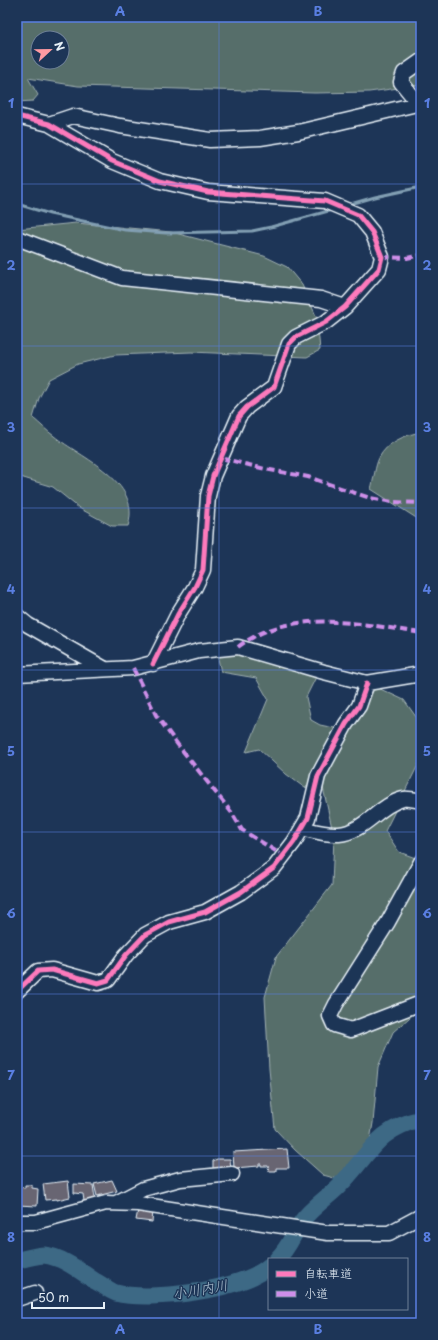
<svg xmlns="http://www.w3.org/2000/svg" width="438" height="1340" font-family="'Playpen Sans','Klee One',sans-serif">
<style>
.green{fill:#576e6a;stroke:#a0b0b1;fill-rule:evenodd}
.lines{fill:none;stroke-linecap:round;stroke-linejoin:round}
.stream{stroke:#829fb3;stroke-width:3}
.river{stroke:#3e6985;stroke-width:17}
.building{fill:#686572;stroke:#e8f1f8}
.minor-casing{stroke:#e8f1f8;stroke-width:17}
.minor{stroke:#1d3557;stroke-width:14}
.quiet{stroke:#ce8fe9;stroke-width:4;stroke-dasharray:8 4;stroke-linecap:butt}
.cycleway-casing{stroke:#1d3557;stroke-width:8}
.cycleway{stroke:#fd7abc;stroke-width:5}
.grid{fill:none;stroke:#5a7fe2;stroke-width:1;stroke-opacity:0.55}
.labels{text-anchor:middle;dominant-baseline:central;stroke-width:3;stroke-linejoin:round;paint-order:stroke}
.water-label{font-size:14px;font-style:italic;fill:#acc1d0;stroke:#1d3557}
.neatline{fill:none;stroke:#5a7fe2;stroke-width:1.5}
.grid-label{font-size:13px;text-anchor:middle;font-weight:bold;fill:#5a7fe2}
</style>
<rect width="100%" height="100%" fill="#1d3557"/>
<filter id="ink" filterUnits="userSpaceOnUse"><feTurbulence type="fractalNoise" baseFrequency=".025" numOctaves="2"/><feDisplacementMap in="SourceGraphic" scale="8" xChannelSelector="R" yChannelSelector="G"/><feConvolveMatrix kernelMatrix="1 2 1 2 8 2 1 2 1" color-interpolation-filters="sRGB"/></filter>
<g filter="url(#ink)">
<path class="green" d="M17 17H421V85L369 92 315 93 78 86 28 78 38 95 33 101 17 102ZM38 38H62V62H38Z
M76 223 171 232 264 256 287 267 302 285 317 318 320 350 307 357 191 352 115 355 78 364 49 379 39 398 33 418C40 424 47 431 54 436 81 458 142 481 128 526H112L79 508 53 487 17 476V229Z
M421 432V521L371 489C374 479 375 466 379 458 387 442 405 435 421 432Z
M217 654 255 655 316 677 306 697 311 720 320 725 339 729 313 783 305 788 286 774 259 749 246 752 268 699 256 678 221 672Z
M376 687 404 700 419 721 421 753V759L385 831 399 852 421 860V1010L417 1011 393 1032 378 1067 373 1123 366 1164 349 1182 323 1175 295 1150 275 1129 269 1069 265 997 276 957 332 885 334 837 322 783 355 719Z"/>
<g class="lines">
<path class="stream" d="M17 204 50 214 125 230 166 233 252 231 271 227 332 210
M347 205 375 197 421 187"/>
<path class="river" d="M277 1259C289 1248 293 1234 302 1221 311 1208 327 1198 338 1187 368 1158 375 1129 421 1119
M17 1260C25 1259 36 1255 44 1255 63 1257 80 1271 95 1281 102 1284 109 1291 116 1293 150 1302 243 1290 269 1266"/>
</g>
<path class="building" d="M287 1149 289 1168H276V1171H269L268 1166H261V1164H259V1166L234 1168 233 1152Z
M217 1159H230L231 1171 213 1170V1161Z
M112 1180 117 1191 97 1196 94 1184Z
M68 1181 70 1197 57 1200V1199L45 1200 43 1184Z
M74 1184 93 1185 95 1199 84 1201 83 1194 74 1193Z
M25 1185H32V1188L38 1189 37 1206 17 1205V1187L25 1188Z
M138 1210 153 1211 152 1222 136 1220Z"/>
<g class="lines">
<defs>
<path id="minor" d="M418 103 401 82 404 73 421 61
M17 116 49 124 112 161 160 181 208 192 325 201 358 215 372 232 382 257 379 269 345 307 326 322 296 337 289 344 274 387 247 407 239 416 213 476 208 496 203 570 195 587 178 614 153 664
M49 124 73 116 120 126 210 140 260 138 298 132 421 103
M17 238 122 278 321 299 345 307
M17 616 28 625 105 669
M17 674 133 668 199 651 238 647 324 672 367 683 421 674
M302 828C314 831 326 835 339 834 364 832 379 805 403 799 408 798 416 800 421 801
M421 862 388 922 336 1004 330 1016 334 1025 351 1030 421 1003
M17 991 38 971 52 970 98 983 108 980 126 955 145 935 169 922 205 912 241 892 274 868 294 842 308 818 318 776 346 724 359 706 367 683
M116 1203 143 1189 180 1179 232 1174
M17 1222H36L106 1203 138 1204 328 1233H389L421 1216
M17 1299 35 1293"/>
</defs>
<use href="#minor" class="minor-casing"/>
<use href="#minor" class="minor"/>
<path class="quiet" d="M382 257 407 258 421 255
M221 458 265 469 308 477 370 498 392 502 421 503
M238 647C289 607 361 624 421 633
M133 668 156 715 178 745 232 813 242 830 282 855"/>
<defs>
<path id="cycleway" d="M17 116 49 124 112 161 160 181 208 192 325 201 358 215 372 232 382 257 379 269 345 307 326 322 296 337 289 344 274 387 247 407 239 416 213 476 208 496 203 570 195 587 178 614 153 664
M17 991 38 971 52 970 98 983 108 980 126 955 145 935 169 922 205 912 241 892 274 868 294 842 308 818 318 776 346 724 359 706 367 683"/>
</defs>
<use href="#cycleway" class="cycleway-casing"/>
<use href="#cycleway" class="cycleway"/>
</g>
</g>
<path class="grid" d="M219 17V1323M17 184H421M17 346H421M17 508H421M17 670H421M17 832H421M17 994H421M17 1156H421"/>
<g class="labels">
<g class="water-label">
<text transform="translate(200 1289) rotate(-10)">小川内川</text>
</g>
</g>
<rect width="438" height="1340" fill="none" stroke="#1d3557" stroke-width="44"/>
<rect x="268" y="1258" width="140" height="52" fill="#1d3557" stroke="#6e8097"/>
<rect x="276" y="1271" width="20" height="6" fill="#fd7abc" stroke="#6e8097"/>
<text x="304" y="1278" font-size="12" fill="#e8f1f8">自転車道</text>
<rect x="276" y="1291" width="20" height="6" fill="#ce8fe9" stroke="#6e8097"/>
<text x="304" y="1298" font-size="12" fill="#e8f1f8">小道</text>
<g transform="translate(50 50) rotate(68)"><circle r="19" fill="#1d3557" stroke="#6e8097"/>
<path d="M0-3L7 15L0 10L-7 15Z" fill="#ff9aa2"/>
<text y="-6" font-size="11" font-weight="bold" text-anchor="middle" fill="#e8f1f8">N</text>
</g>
<path d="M32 1302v6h72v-6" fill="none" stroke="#e8f1f8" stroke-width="2"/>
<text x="38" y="1302" font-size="12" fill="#e8f1f8" stroke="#1d3557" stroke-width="3" paint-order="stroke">50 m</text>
<rect x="22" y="22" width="394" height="1296" class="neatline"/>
<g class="grid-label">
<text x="120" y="16">A</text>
<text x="318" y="16">B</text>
<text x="11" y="108">1</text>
<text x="427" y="108">1</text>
<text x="11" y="270">2</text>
<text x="427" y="270">2</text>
<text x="11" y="432">3</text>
<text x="427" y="432">3</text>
<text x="11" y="594">4</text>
<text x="427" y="594">4</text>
<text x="11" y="756">5</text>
<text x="427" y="756">5</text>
<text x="11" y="918">6</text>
<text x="427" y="918">6</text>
<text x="11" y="1080">7</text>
<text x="427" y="1080">7</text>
<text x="11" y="1242">8</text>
<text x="427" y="1242">8</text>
<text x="120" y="1334">A</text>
<text x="318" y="1334">B</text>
</g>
</svg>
